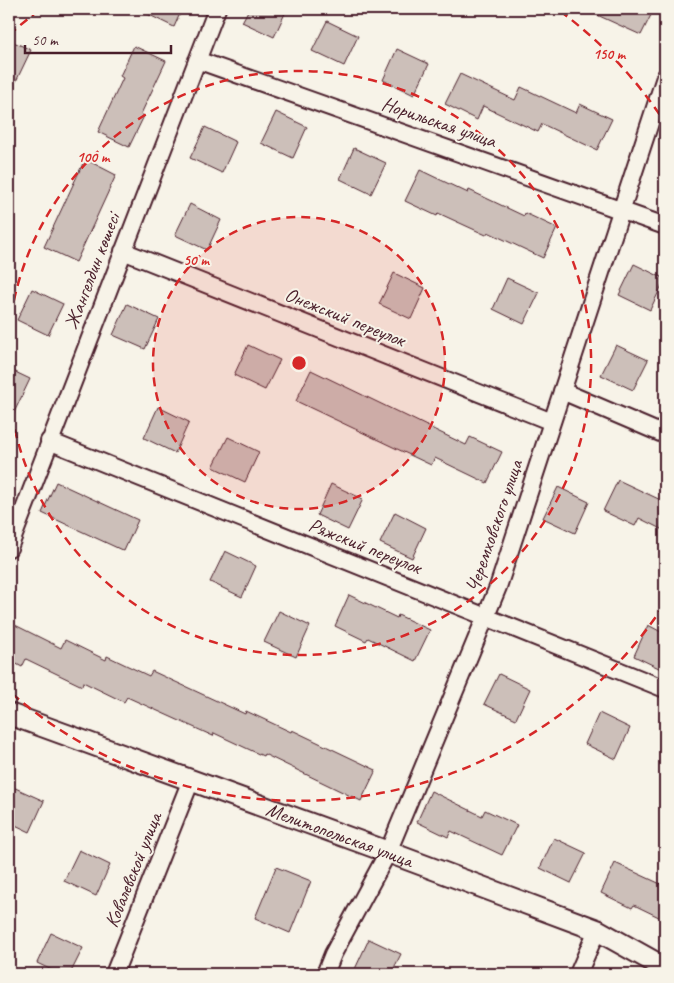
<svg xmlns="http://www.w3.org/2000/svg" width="674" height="983" font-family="Caveat,sans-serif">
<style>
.building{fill:#ccbfb9;stroke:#4a1f2b}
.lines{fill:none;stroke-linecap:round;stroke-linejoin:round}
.minor-casing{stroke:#4a1f2b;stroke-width:20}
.tertiary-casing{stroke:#4a1f2b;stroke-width:24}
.minor{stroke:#f7f3e8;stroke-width:16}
.tertiary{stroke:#f7f3e8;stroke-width:20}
.ring{fill:none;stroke:#d62828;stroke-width:2.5;stroke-dasharray:9 6}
.labels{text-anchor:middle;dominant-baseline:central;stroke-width:4;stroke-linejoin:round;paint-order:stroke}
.street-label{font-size:20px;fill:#4a1f2b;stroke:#f7f3e8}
.centre{fill:#d62828;stroke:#f7f3e8;stroke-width:2.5}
.ring-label{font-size:15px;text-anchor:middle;font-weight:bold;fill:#d62828;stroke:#f7f3e8;stroke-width:4;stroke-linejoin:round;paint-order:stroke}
</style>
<rect width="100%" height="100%" fill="#f7f3e8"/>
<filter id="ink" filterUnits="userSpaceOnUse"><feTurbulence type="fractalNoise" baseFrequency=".02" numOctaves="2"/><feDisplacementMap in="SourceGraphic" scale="10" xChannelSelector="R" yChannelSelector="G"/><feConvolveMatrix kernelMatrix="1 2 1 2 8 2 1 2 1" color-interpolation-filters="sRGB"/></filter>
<g filter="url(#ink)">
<path class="building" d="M137 9H182L174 27Z
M249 9H287L274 37 242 22Z
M584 9H654L641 35Z
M327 21 358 36 344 66 312 51Z
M9 40 31 50 9 96Z
M134 46 166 61 141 114 144 116 129 147 98 132 123 78 120 76Z
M397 49 429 64 414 95 383 80Z
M460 74 515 100 521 87 576 113 580 104 612 119 597 150 542 124 538 132 483 106 477 120 445 104Z
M276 112 307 127 293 158 261 143Z
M205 127 236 142 222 173 190 158Z
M354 148 386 163 371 194 340 179Z
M85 159 116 175 76 262 44 247Z
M420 170 468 193 469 190 524 216 525 213 557 228 543 258 488 232 486 235 438 213 437 216 405 201Z
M190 204 221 220 207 250 175 235Z
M634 264 665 279 650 310 619 295Z
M394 273 425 288 411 319 379 304Z
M507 278 539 293 524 324 493 309Z
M32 289 63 304 48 335 17 320Z
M127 304 159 319 145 349 113 335Z
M248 345 280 360 265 390 234 375Z
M616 345 648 360 633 390 601 375Z
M9 369 30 379 9 423Z
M311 370 466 445 470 437 502 452 487 483 435 458 431 465 296 401Z
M158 407 189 422 175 453 144 438Z
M228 437 259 452 245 482 213 467Z
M618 480 665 502V531L639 518 635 526 603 511Z
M56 482 138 520 124 551 42 513Z
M331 484 363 499 348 530 317 515Z
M558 487 589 502 575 533 543 518Z
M395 512 426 528 412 558 380 543Z
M225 551 256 566 242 597 210 582Z
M349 595 397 618 398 615 430 630 415 661 368 638 366 641 335 626Z
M279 611 310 626 296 657 264 642Z
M9 622 61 648 65 640 106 660 107 656 149 676 152 671 245 714 246 711 291 732 292 730 376 770 361 801 264 754 263 756 214 733 213 736 127 697 124 702 83 682 82 686 26 659 22 667 9 660Z
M648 625 665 634V671L634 656Z
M499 674 530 689 516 719 484 704Z
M599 713 630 728 616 759 585 744Z
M13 787 44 801 30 832 9 822V795Z
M431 791 482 816 485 810 517 825 502 855 451 831 448 837 417 822Z
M554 838 586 853 571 883 540 868Z
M79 850 110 865 96 896 64 881Z
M615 863 665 886V920L634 905 632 908 601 893Z
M276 867 311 881 290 933 255 918Z
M51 933 83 948 70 974H60L37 963Z
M369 939 401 954 391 974H365L355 969Z"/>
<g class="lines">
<defs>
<path id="minor" d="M197 60 665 226
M123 251 552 422
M562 391 665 435
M49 441 665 689
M9 548 217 9
M114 974 191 780
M325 974 333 954 388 852 498 587 665 77
M578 974 597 930"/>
<g id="tertiary">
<path id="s1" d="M9 714 388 852 597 930 665 968"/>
</g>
</defs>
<use href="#minor" class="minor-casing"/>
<use href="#tertiary" class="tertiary-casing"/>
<use href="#minor" class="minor"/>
<use href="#tertiary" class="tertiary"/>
</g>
</g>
<circle cx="299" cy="363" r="146" fill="#d62828" fill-opacity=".12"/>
<g class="ring">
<circle cx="299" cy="363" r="146"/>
<path d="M9 330A292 292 0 1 1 9 396"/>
<path d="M664 605A438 438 0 0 1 9 691M9 35A438 438 0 0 1 38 11M560 11A438 438 0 0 1 664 121"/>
</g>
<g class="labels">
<g class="street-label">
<text transform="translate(439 122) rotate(19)">Норильская улица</text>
<text transform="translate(92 271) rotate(-69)">Жангелдин көшесі</text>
<text transform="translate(345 317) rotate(22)">Онежский переулок</text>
<text transform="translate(494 526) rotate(-71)">Черемховского улица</text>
<text transform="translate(365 546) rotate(22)">Ряжский переулок</text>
<text stroke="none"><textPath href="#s1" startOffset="352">Мелитопольская улица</textPath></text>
<text transform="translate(133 870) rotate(-68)">Ковалевской улица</text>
</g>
</g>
<circle cx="299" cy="363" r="8" class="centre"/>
<g class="ring-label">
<text x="609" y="59">150 m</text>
<text x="93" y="162">100 m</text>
<text x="196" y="265">50 m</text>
</g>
<rect width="674" height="983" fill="none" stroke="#f7f3e8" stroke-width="30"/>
<rect x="15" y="15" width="644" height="953" fill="none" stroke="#4a1f2b" stroke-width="2" filter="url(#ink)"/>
<path d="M25 45v8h146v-8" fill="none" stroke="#4a1f2b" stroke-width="2.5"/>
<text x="32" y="45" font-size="15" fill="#4a1f2b" stroke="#f7f3e8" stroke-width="4" paint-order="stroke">50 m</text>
</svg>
